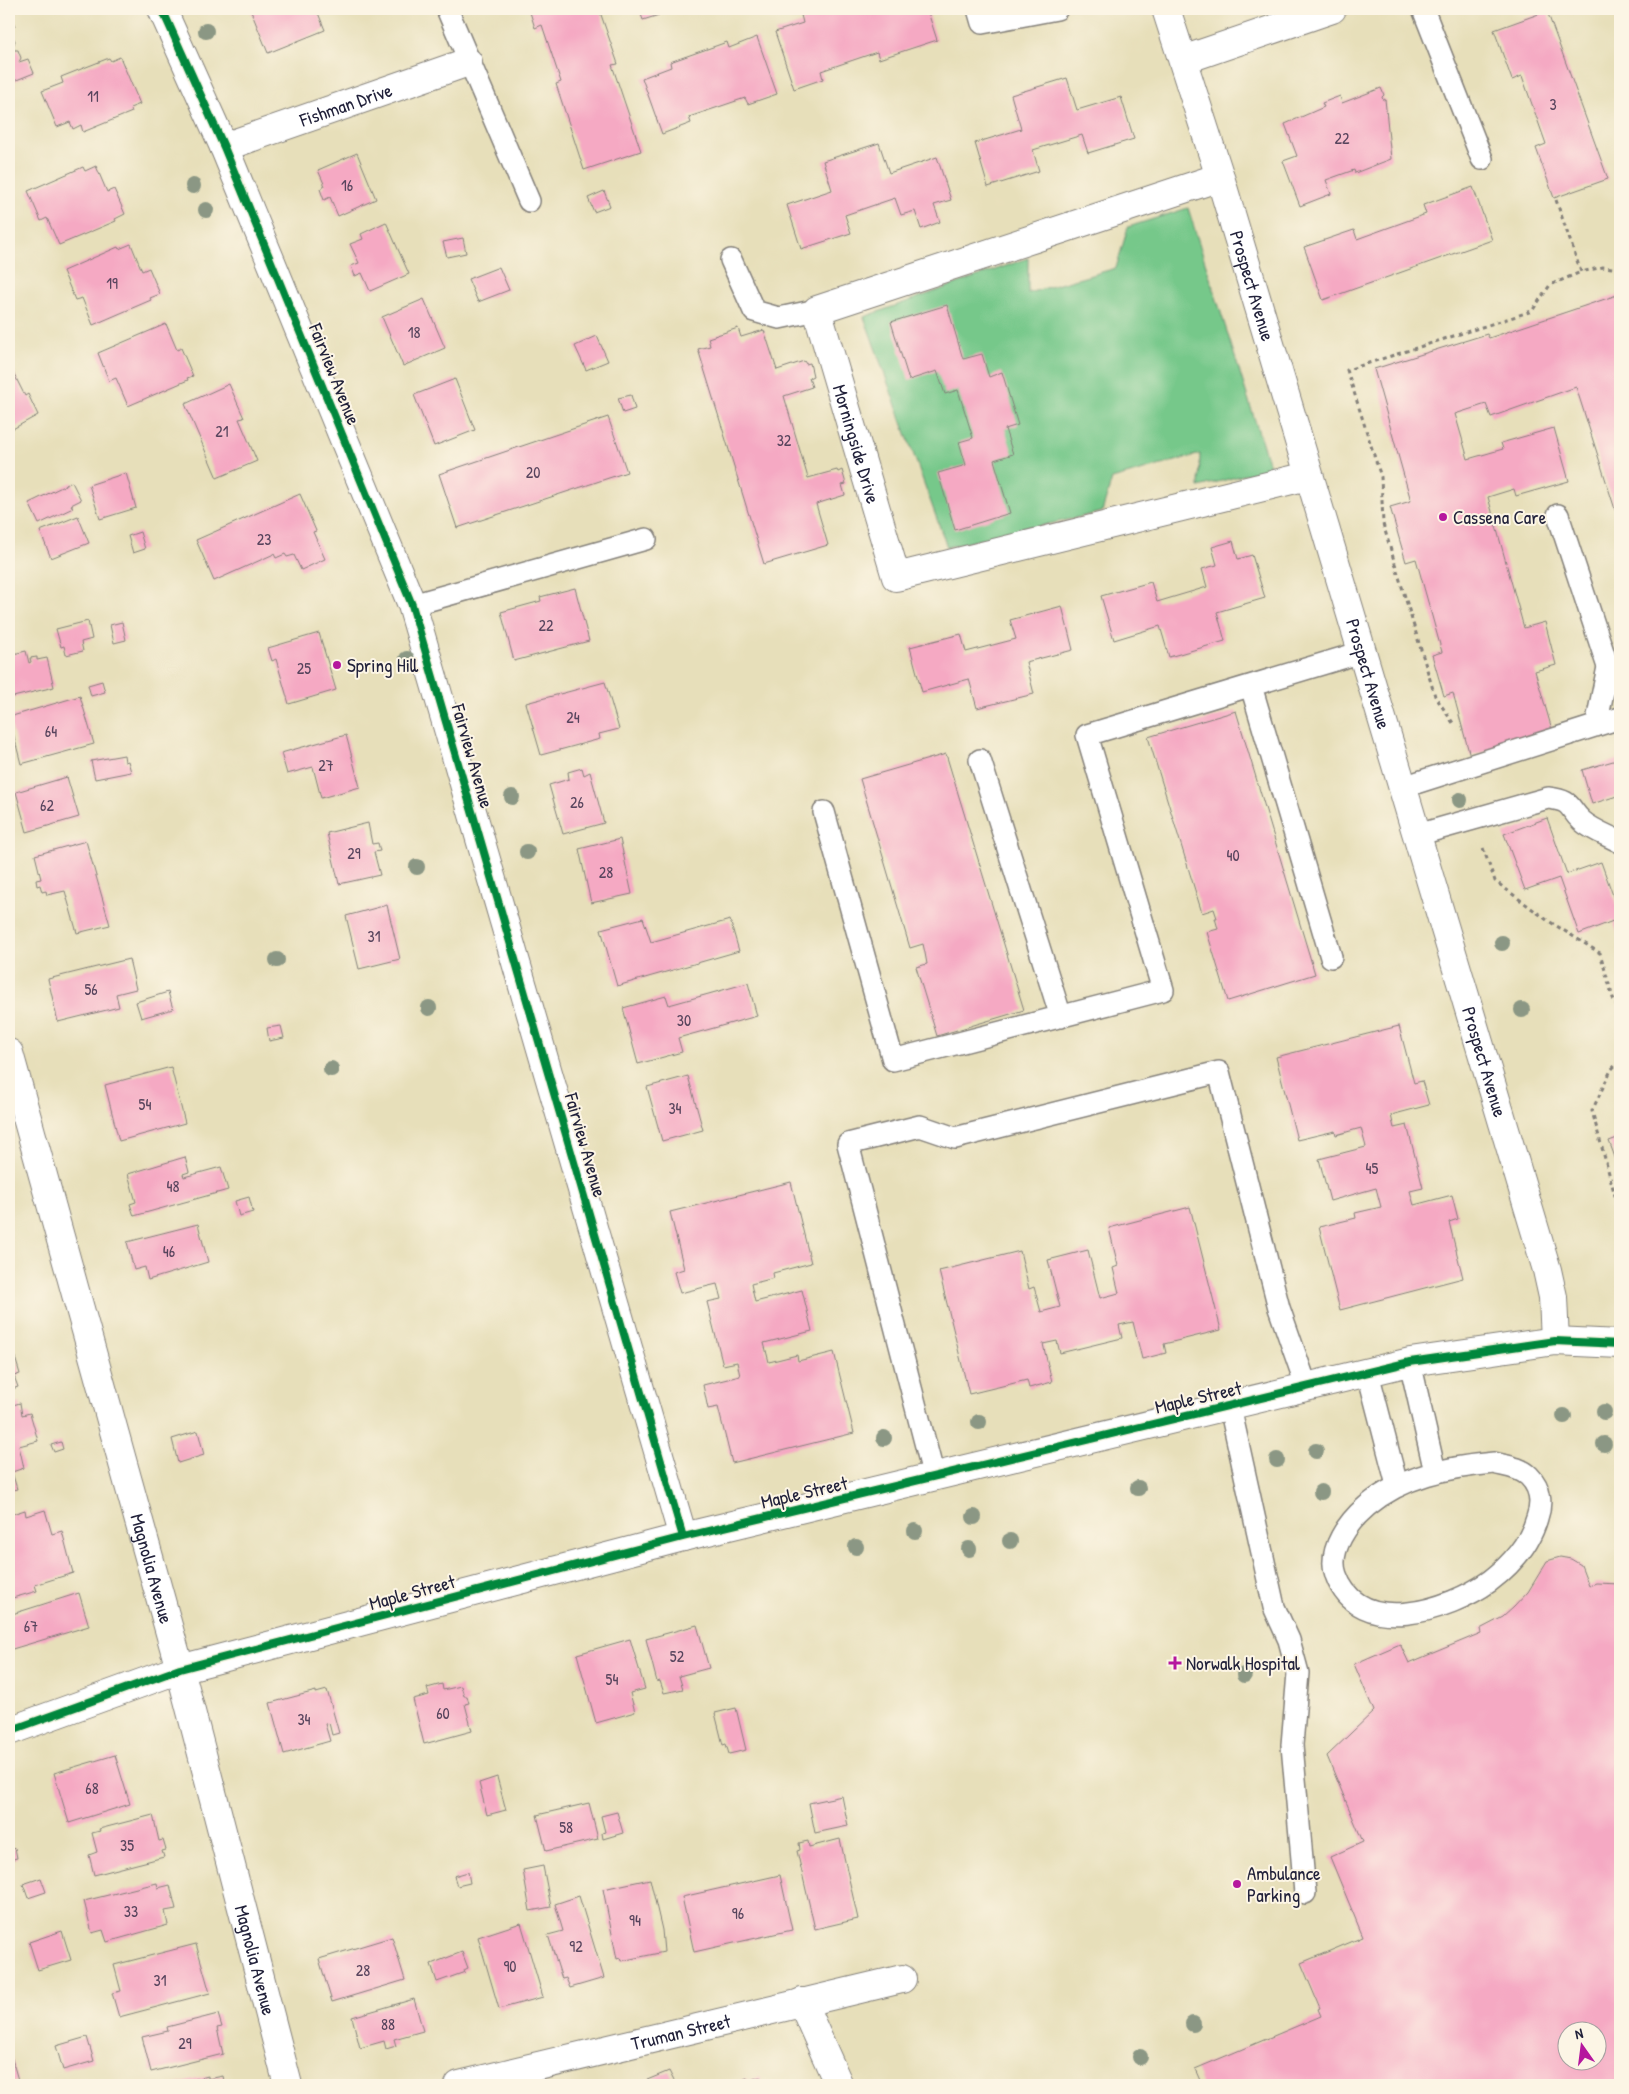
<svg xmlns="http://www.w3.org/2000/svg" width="1629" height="2094" font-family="'Patrick Hand',sans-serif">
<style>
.green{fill:#76c88a;stroke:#4c7562}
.building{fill:#f5a9c3;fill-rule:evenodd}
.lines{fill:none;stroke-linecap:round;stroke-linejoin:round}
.lane-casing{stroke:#84807a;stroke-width:24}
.street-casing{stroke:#84807a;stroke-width:30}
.path{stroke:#84807a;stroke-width:3;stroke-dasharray:4 4;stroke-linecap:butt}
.lane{stroke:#fff;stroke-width:21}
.street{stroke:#fff;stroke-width:28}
.cycleway-casing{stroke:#fcf5e5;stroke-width:11}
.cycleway{stroke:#00873e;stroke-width:8}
.tree{fill:#8b9784}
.poi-dot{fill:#b5179e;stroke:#fcf5e5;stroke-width:2}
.labels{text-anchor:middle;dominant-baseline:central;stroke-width:4;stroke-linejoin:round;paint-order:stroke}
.number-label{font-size:16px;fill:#57445d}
.street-label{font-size:19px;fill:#22223b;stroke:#fcf5e5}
.poi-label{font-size:19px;fill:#22223b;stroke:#fcf5e5;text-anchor:start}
</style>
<rect width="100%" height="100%" fill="#fcf5e5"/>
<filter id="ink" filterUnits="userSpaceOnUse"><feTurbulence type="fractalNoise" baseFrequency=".02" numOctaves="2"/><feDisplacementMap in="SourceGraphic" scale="10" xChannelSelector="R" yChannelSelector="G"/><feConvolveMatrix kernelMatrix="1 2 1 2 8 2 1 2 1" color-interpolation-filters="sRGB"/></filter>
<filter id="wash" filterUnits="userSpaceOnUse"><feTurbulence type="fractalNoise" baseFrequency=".0096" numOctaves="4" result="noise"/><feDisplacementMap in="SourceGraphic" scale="20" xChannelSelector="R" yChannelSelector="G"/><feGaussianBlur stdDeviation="1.12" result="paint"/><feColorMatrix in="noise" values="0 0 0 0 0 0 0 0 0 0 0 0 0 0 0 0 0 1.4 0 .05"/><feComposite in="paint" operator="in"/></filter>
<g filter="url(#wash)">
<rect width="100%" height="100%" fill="#e7dfba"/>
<path class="green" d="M1188 208 1270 468 1199 487 1200 454 1112 479 1102 512 947 547 864 317 1028 258V293L1116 268 1128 227Z"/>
<g id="blocks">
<path class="building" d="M250 9H327L318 13 325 30 268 53Z
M529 9H599L618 64 612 65 641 151 584 170 556 84 561 82 542 25 535 28Z
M639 9H657L659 15 643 20Z
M821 9H927L937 40 879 59 877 52 821 71 823 79 794 89 775 32 803 23 801 15Z
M1547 11 1608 179 1554 198 1536 148 1546 144 1522 76 1512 80 1494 30Z
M10 15 15 26 9 28V16Z
M9 31 11 33 15 41 13 46 14 50H18L21 58 19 62 28 59 34 73 9 83Z
M757 37 777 94 748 104 745 98 689 117 691 123 662 134 642 78 671 67 670 62 727 42 729 48Z
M120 57 140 104 130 108 132 112 83 132 81 125 73 129 70 122 57 127 42 91 63 83 61 77 109 58 111 61Z
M1067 78 1077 110 1121 97 1134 139 1088 153 1082 135 1033 150 1039 171 988 187 975 143 1021 129 1011 95Z
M1381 88 1384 95 1382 97 1383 100 1385 99 1391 159 1355 173 1354 170 1326 180 1331 194 1300 206 1283 161 1297 156 1285 124 1324 107 1322 103 1340 96 1342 103Z
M879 143 889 173 937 157 951 200 934 205 940 222 921 229 915 211 901 215 895 198 845 215 851 233 801 249 787 205 832 190 823 161Z
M357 153 376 199 338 216 330 197 324 200 320 189 325 186 318 170Z
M96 166 107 192 114 189 125 214 115 219 116 221 59 245 47 218 41 221 28 191 83 167 85 171Z
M1473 187 1492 240 1323 300 1304 247 1354 230 1357 239 1426 214 1423 205Z
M604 191 610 206 594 212 588 198Z
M386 222 409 274 370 291 362 273 355 276 351 266 359 263 350 244 363 239 361 234Z
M463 238 466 253 447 257 443 242Z
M131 244 142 271 149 268 160 294 150 298 151 300 93 325 82 298 75 300 63 271 118 247 119 249Z
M499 267 509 290 478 302 468 279Z
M1620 294V525L1576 387 1491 417 1486 404 1455 414 1468 459 1503 449 1501 443 1554 428 1569 481 1516 496 1514 489 1488 497 1524 628 1545 622 1556 665 1535 671 1553 733 1470 756 1453 693 1444 696 1432 655 1442 652 1416 559 1406 562 1390 507 1411 501 1374 369 1487 334 1489 338Z
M424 299 445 348 403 366 382 317Z
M947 305 963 359 982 354 989 377 1002 372 1018 425 1005 429 1013 454 994 460 1010 513 955 530 938 473 966 465 959 442 973 438 958 390 945 394 937 371 909 380 891 322Z
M166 324 177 350 181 348 193 376 187 378 188 380 128 406 116 378 109 381 98 353Z
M738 328 741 337 764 330 777 370 804 361 806 364 810 363 813 376 809 378 812 387 784 396 808 478 837 470 838 472 842 470 846 484 842 485 845 495 816 504 828 545 764 564 698 349 710 346 708 338Z
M597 336 608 361 586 370 575 346Z
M11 368 25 396 28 394 38 415 9 431V369Z
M455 379 475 430 434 446 414 395Z
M229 384 244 418 239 419 257 461 217 478 185 404Z
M631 395 635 409 623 413 618 398Z
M608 417 627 472 457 528 439 474Z
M126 473 136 508 100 519 89 485Z
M72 482 81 500 71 505 73 508 39 524 29 503Z
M300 494 316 531 313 532 325 559 301 570 294 555 287 557 285 554 276 558 274 554 214 581 196 540Z
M78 516 89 543 51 558 40 531Z
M140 532 145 549 133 553 128 536Z
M1233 541 1238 559 1252 555 1265 598 1217 612 1225 641 1169 657 1160 626 1114 640 1101 596 1151 582 1157 602 1207 587 1202 569 1217 565 1212 547Z
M575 588 589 641 514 661 501 612 541 601 540 597Z
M1062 606 1073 650 1026 662 1034 694 977 708 969 679 922 692 910 647 961 634 966 652 1016 639 1010 620Z
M88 621 92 639 81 642 83 651 66 655 64 646 61 647 56 629Z
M122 622 126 640 114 643 110 625Z
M319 633 336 690 289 704 276 659 272 661 268 648Z
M26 651 29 663 31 662 30 658 37 657V660L47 658 54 687 9 698V655Z
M102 681 105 692 91 696 88 685Z
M605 682 619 729 599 734 600 739 541 755 526 703Z
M80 696 94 744 21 764 9 717Z
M1236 711 1315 974 1228 1001 1207 932 1218 929 1215 918H1217L1214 909 1202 913 1148 737Z
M346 735 360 787 321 798 313 767 287 774 281 753Z
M946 754 1024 1010 937 1036 916 967 927 964 925 953 923 944 910 948 860 779Z
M124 755 125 762 128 761 131 772 95 779 91 761Z
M1620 759V795L1592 804 1582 770Z
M582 768 584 775 590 772 604 823 563 834 549 785 569 779 568 772Z
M67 777 79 817 27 832 16 792Z
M1547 818 1567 874 1601 862 1620 915V940L1613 921 1579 934 1559 878 1525 890 1504 834Z
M368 823 372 844 378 843 380 851 374 852 380 875 339 884 327 833Z
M620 839 632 894 591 903 579 849Z
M86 841 110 925 77 933 65 891 47 895 46 891 42 892 40 885 37 886 36 880 41 879 35 855Z
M387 905 400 959 359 969 346 916Z
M643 918 651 942 730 920 739 951 617 986 601 929Z
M129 959 136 989 116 994 119 1007 58 1022 48 979Z
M748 983 757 1016 678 1038 682 1052 638 1064 623 1008 666 996 669 1005Z
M168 992 173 1009 141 1018 136 1002Z
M281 1026 284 1038 269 1041 267 1028Z
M1399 1026 1414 1083 1422 1081 1429 1105 1391 1115 1394 1128 1407 1125 1423 1188 1410 1191 1414 1205 1452 1195 1458 1219 1449 1222 1463 1278 1340 1310 1319 1227 1356 1218 1355 1213 1381 1207 1376 1188 1330 1201 1319 1159 1366 1147 1361 1128 1336 1135 1335 1131 1297 1140 1276 1057Z
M171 1067 185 1123 119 1141 105 1085Z
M688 1076 703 1130 662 1141 647 1087Z
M1620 1137V1171L1609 1141Z
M185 1157 189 1172 183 1174 184 1177 221 1167 228 1190 134 1216 130 1204 136 1202 128 1174Z
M791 1182 811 1263 773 1273 774 1278 751 1284 755 1302 802 1290 812 1331 764 1343 769 1362 797 1355 798 1361 834 1352 854 1433 732 1463 718 1407 708 1409 703 1385 740 1376 737 1362 723 1365 707 1302 721 1299 717 1284 680 1293 674 1272 684 1269 670 1212Z
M249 1197 253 1212 239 1216 235 1201Z
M1190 1207 1221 1330 1164 1344 1166 1353 1142 1359 1133 1322 1119 1325 1122 1338 1060 1353 1057 1341 1043 1344 1052 1382 1029 1388 1027 1380 969 1394 939 1271 1020 1251 1029 1289 1034 1287 1041 1312 1060 1307 1048 1260 1088 1250 1100 1298 1119 1293 1113 1268 1118 1266 1109 1228Z
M198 1224 208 1262 148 1280 145 1267 134 1270 127 1242Z
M11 1344 20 1374 14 1376 18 1387 9 1390V1345Z
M20 1403 22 1415 30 1413 38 1441 19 1446 24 1468 12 1472 17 1489 9 1491V1406Z
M198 1431 204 1455 178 1463 172 1439Z
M61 1442 63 1449 54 1452 51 1445Z
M25 1510 26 1516 45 1510 52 1534 62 1531 73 1573 35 1585 37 1591 9 1599V1515Z
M1560 1557 1571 1559 1581 1565 1589 1586 1596 1583 1620 1584V2085H1202L1195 2069 1321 2016 1318 2009 1320 2008 1301 1963 1363 1937 1330 1857 1363 1842 1327 1756 1374 1711 1354 1664 1400 1644 1409 1663 1481 1633 1480 1629 1503 1617 1514 1607 1528 1592 1547 1561ZM1566 2032H1596V2062H1566Z
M79 1593 89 1626 9 1650V1615Z
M697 1625 709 1668 679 1676 683 1689 664 1693 660 1681 657 1682 646 1639Z
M630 1639 645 1689 630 1693 635 1712 596 1723 577 1654Z
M442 1684 443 1690 461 1686 464 1696H467L469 1703 465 1704 472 1731 424 1744 413 1699 429 1695 427 1688Z
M327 1690 339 1733 332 1735 329 1723 325 1724 330 1741 284 1754 270 1703 316 1691V1693Z
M736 1708 746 1750 729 1754 726 1744 723 1745 715 1713Z
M115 1755 130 1804 69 1823 54 1773Z
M497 1777 506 1810 487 1815 479 1783Z
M842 1796 848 1826 815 1833 809 1803Z
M589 1803 598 1839 546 1851 537 1815Z
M617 1812 623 1833 603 1839 602 1833 605 1832 601 1816Z
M153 1815 159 1841 163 1840 166 1850 162 1851 164 1857 94 1875 89 1855 97 1852 92 1833 100 1831 99 1829Z
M840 1839 858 1919 815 1929 797 1851 800 1850 799 1843 808 1841 809 1847Z
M15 1848 17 1858 9 1860V1850Z
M543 1866 551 1907 530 1911 523 1870Z
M468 1872 470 1883 457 1886 454 1876Z
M780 1875 792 1930 694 1952 682 1897Z
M41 1878 46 1892 28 1898 23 1884Z
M650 1879 662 1930 664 1952 621 1961 620 1958 617 1959 603 1889Z
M157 1883 158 1888 170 1885 176 1909 165 1911 168 1925 107 1942 103 1930 92 1933 84 1901Z
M579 1896 604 1978 570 1988 566 1978 562 1979 548 1935 563 1931 555 1904Z
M521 1923 543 1997 499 2009 478 1937Z
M62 1931 71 1960 38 1970 29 1942Z
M392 1937 405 1980 332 2002 319 1959Z
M196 1944 210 1993 119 2017 112 1993 121 1991 114 1965Z
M462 1952 468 1968 464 1970 465 1972 437 1982 431 1964Z
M414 1999 423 2031 394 2039 396 2046 386 2049 384 2041 360 2048 352 2017Z
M218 2014 222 2027 217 2028 223 2054 151 2072 142 2037 168 2031 167 2027Z
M87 2037 94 2061 63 2070 56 2046Z
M9 2049 18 2080 9 2083Z
M669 2071 676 2085H635Z
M208 2076V2079L223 2076 225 2085H175Z
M760 2077 763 2085H730L747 2078 748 2081Z"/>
</g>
</g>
<g filter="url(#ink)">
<use href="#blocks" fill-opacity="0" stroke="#84807a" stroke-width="1"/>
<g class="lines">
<defs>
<path id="lane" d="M447 9 529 201
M978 9 982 23 1057 9
M1423 9 1482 159
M731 260 754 311 779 318 817 310
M1558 515 1608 667 1596 726
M412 605 646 539
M1251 686 1331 957
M980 760 1061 1017
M1403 787 1620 718
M824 812 893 1060 1163 990 1087 735 1362 652
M1417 835 1548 798C1574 801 1567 807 1582 821 1592 830 1609 836 1620 842
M1410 1362 1435 1472
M1368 1373 1397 1485
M1230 1407 1274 1607 1289 1640 1298 1673 1292 1745 1305 1893
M1494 1463C1505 1466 1520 1467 1529 1476 1541 1488 1542 1504 1537 1518 1530 1543 1511 1565 1490 1581 1450 1610 1359 1640 1336 1575 1327 1550 1349 1521 1367 1506 1403 1476 1448 1467 1494 1463Z
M934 1477 848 1144 920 1126 955 1138 1219 1072 1279 1308 1307 1388"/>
<g id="street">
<path d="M162 9 224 147 412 605 683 1537"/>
<path id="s1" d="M1166 9 1220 177 1547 1270 1553 1297 1555 1341"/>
<path d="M1183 60 1332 9"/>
<path id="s2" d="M224 147 468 62"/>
<path id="s3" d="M1220 177 817 310 896 577 1308 476"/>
<path id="s4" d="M9 1053 180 1669 288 2085"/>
<path d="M9 1731 180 1669 683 1537 1410 1362 1555 1341 1620 1344"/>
<path d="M802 2002 839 2085"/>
<path id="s5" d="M459 2085 902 1979"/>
</g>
</defs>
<use href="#lane" class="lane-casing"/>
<use href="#street" class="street-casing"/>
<path class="path" d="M1556 200 1581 272 1603 267 1620 269
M1453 723 1435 696 1383 524 1381 477 1347 370 1532 311 1550 285 1581 272
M1483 848 1495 881 1547 920 1600 953 1613 998 1620 1013
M1620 1060 1611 1070 1592 1111 1620 1214"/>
<use href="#lane" class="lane"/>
<use href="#street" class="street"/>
<defs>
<path id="cycleway" d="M162 9 224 147 412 605 683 1537
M9 1731 180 1669 683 1537 1410 1362 1555 1341 1620 1344"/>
</defs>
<use href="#cycleway" class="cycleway-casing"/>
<use href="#cycleway" class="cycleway"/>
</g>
<g class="tree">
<circle cx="206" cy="31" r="8"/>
<circle cx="193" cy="186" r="8"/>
<circle cx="206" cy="210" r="8"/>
<circle cx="407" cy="659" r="8"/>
<circle cx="512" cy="797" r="8"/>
<circle cx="1460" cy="800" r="8"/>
<circle cx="527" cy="852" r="8"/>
<circle cx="417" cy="867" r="8"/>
<circle cx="1502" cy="943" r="8"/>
<circle cx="277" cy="960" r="8"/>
<circle cx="429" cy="1008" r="8"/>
<circle cx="1522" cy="1010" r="8"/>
<circle cx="331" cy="1069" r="8"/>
<circle cx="1604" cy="1412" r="8"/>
<circle cx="1564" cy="1416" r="8"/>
<circle cx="979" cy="1422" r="8"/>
<circle cx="884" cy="1438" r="8"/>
<circle cx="1604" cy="1444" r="8"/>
<circle cx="1316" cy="1451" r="8"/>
<circle cx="1277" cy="1460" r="8"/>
<circle cx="1138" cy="1488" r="8"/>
<circle cx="1321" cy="1492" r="8"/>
<circle cx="974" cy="1517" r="8"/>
<circle cx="915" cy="1531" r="8"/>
<circle cx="1010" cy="1541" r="8"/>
<circle cx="856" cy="1547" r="8"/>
<circle cx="969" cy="1549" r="8"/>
<circle cx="1244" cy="1675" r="8"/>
<circle cx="1193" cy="2024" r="8"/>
<circle cx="1140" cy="2057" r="8"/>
</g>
</g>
<g class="poi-dot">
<circle cx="1443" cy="517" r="5"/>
<circle cx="337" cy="665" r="5"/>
<path d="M1172.5 1655.5h5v5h5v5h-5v5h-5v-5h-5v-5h5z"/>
<circle cx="1237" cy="1884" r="5"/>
</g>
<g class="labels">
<g class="number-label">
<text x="93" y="96">11</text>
<text x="1553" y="104">3</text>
<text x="1342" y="138">22</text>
<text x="347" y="185">16</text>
<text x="112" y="283">19</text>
<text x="414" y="332">18</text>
<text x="222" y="431">21</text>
<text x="784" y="440">32</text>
<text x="533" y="472">20</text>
<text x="264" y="539">23</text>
<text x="546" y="625">22</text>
<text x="304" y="668">25</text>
<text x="573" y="717">24</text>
<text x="51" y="731">64</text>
<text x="326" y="765">27</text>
<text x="577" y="802">26</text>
<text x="47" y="805">62</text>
<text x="354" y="853">29</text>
<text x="1233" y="855">40</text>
<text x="606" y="872">28</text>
<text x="374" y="936">31</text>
<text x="91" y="989">56</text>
<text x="684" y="1020">30</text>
<text x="145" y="1104">54</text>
<text x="675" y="1108">34</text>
<text x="1372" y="1168">45</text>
<text x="173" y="1186">48</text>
<text x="169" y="1251">46</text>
<text x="31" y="1626">67</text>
<text x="677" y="1656">52</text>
<text x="612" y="1679">54</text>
<text x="443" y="1713">60</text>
<text x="304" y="1719">34</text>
<text x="92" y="1788">68</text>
<text x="566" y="1827">58</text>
<text x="127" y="1845">35</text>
<text x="131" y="1911">33</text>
<text x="738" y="1913">96</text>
<text x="635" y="1920">94</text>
<text x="576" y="1946">92</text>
<text x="510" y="1966">90</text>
<text x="363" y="1970">28</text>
<text x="160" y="1980">31</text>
<text x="388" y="2024">88</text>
<text x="185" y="2043">29</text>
</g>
<g class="street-label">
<text stroke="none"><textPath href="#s2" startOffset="129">Fishman Drive</textPath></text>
<text stroke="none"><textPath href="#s1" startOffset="290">Prospect Avenue</textPath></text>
<text transform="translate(335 374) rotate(68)">Fairview Avenue</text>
<text stroke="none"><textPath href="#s3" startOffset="564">Morningside Drive</textPath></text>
<text stroke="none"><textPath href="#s1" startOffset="695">Prospect Avenue</textPath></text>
<text transform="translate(473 756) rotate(74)">Fairview Avenue</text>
<text stroke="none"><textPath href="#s1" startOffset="1100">Prospect Avenue</textPath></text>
<text transform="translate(586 1145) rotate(74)">Fairview Avenue</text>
<text transform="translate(1198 1397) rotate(-13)">Maple Street</text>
<text transform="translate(804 1492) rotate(-13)">Maple Street</text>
<text stroke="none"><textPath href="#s4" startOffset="535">Magnolia Avenue</textPath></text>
<text transform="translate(412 1592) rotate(-15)">Maple Street</text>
<text stroke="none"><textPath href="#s4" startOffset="940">Magnolia Avenue</textPath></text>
<text stroke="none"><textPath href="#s5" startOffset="228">Truman Street</textPath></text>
</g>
<g class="poi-label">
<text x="1453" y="517">Cassena Care</text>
<text x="347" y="665">Spring Hill</text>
<text x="1186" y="1663">Norwalk Hospital</text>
<text x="1247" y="1873">Ambulance<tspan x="1247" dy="22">Parking</tspan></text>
</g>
</g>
<rect width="1629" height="2094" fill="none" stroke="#fcf5e5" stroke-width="30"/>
<g transform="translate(1582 2046) rotate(346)"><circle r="24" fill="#fcf5e5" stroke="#a5a1a1"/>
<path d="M0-4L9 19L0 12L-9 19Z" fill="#b5179e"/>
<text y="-8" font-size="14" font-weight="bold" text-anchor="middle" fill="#22223b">N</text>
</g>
</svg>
